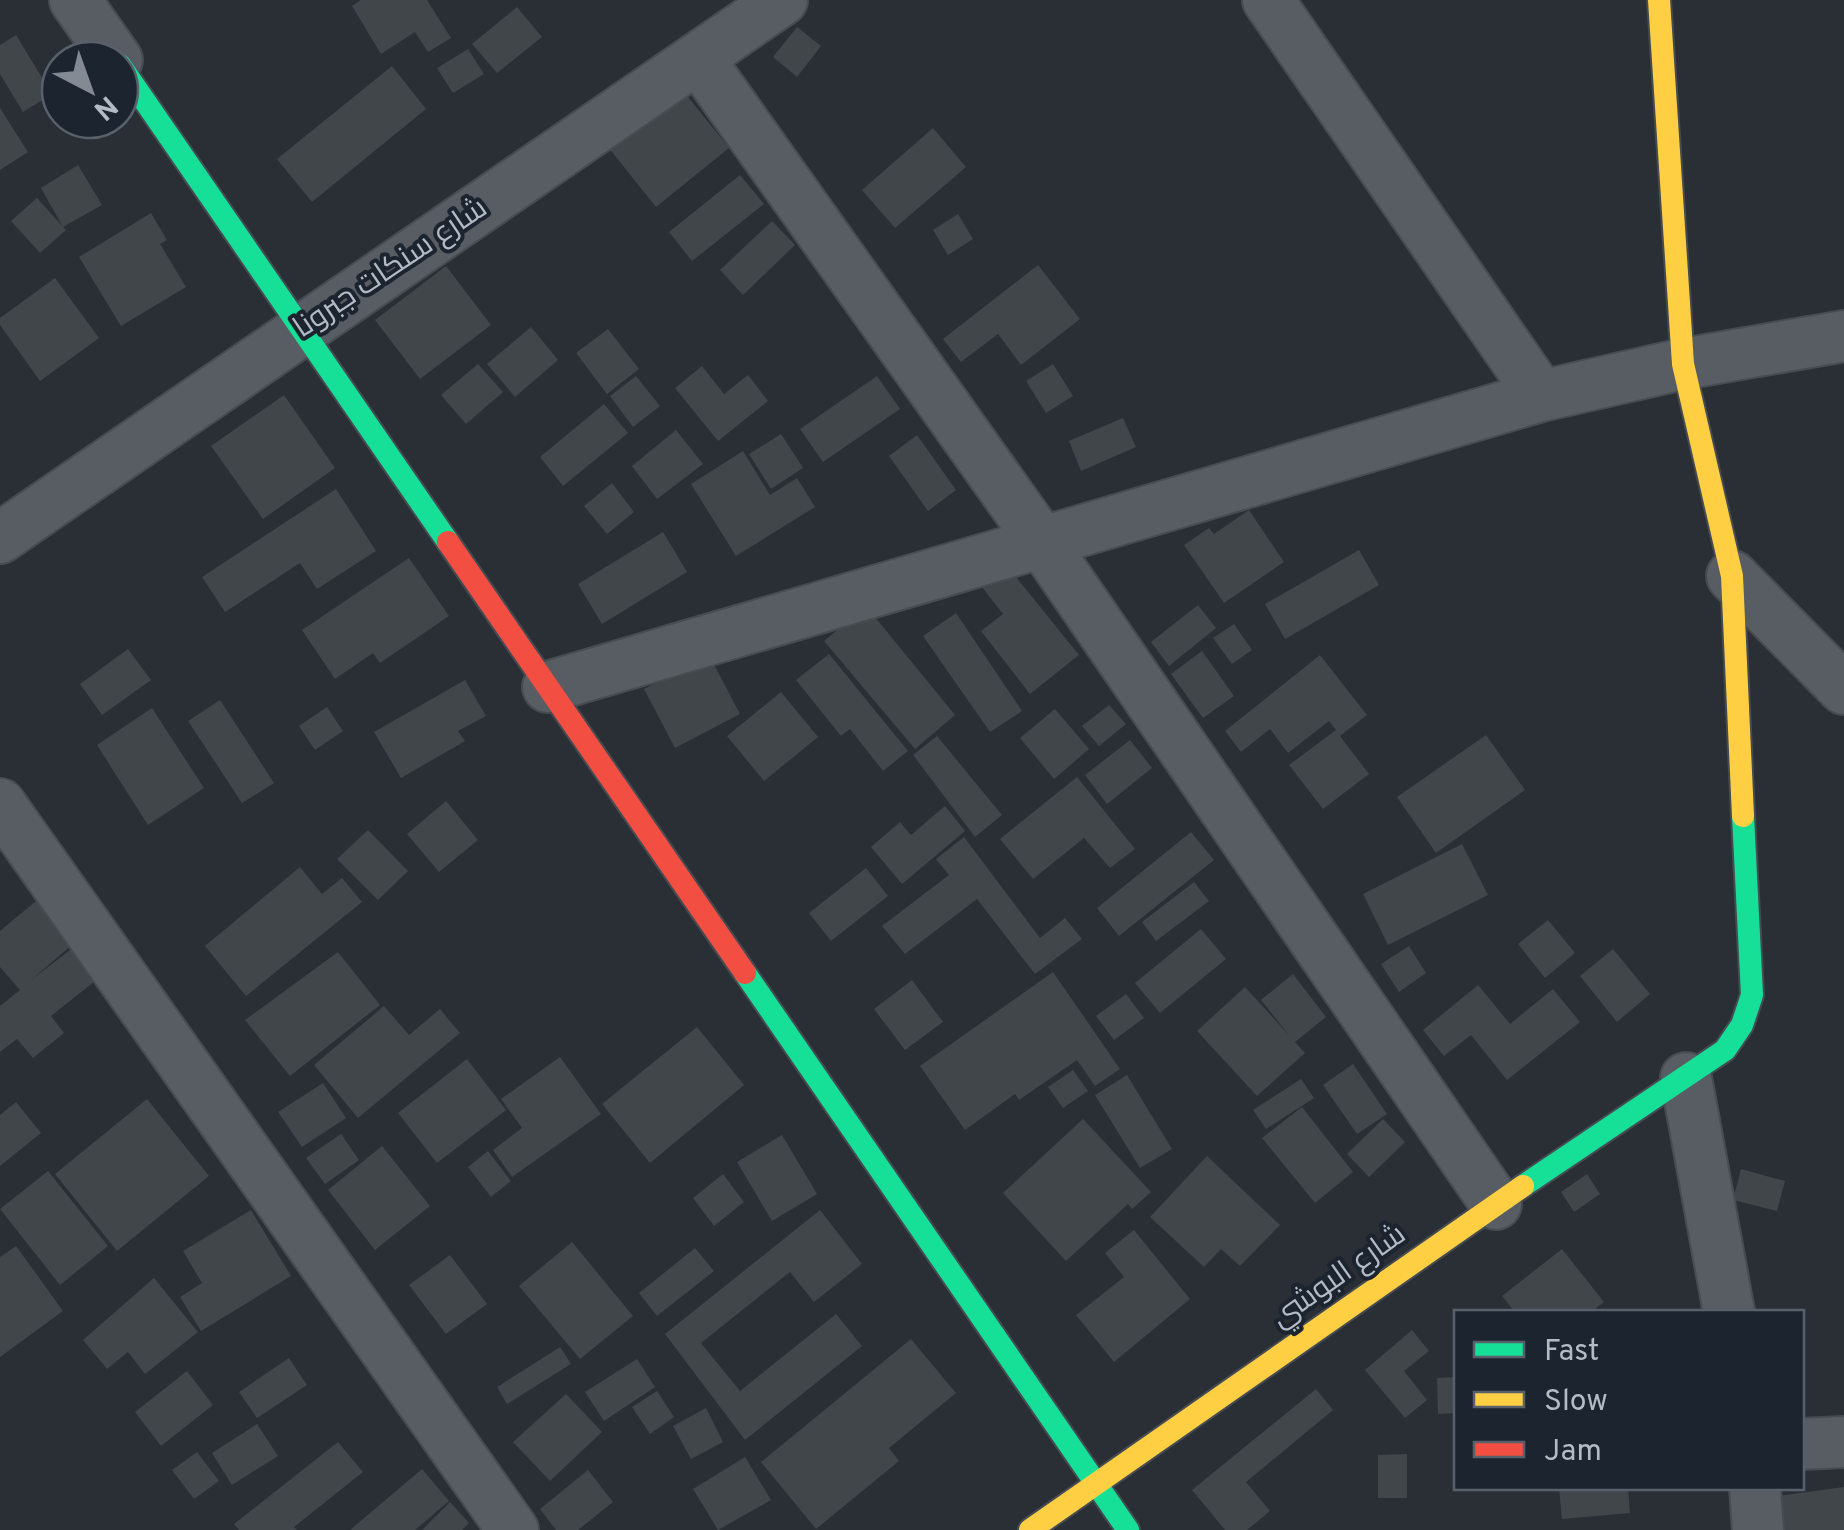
<svg xmlns="http://www.w3.org/2000/svg" width="1844" height="1530" font-family="Overpass,Cairo,sans-serif">
<style>
.building{fill:#41464b}
.lines{fill:none;stroke-linecap:round;stroke-linejoin:round}
.street-casing{stroke:#474c51;stroke-width:54}
.fast-casing{stroke:#464b52;stroke-width:26}
.slow-casing{stroke:#464b52;stroke-width:26}
.jam-casing{stroke:#464b52;stroke-width:26}
.street{stroke:#585c63;stroke-width:50}
.fast{stroke:#16e098;stroke-width:22}
.slow{stroke:#ffcf43;stroke-width:22}
.jam{stroke:#f24e42;stroke-width:22}
.labels{text-anchor:middle;dominant-baseline:central;stroke-width:8;stroke-linejoin:round;paint-order:stroke}
.street-label{font-size:30px;fill:#b3bbc6;stroke:#1c252f}
</style>
<rect width="100%" height="100%" fill="#292f35"/>
<path class="building" d="M361 0H427L451 38 428 52 415 32 381 54 352 6Z
M517 7 542 37 497 73 472 44Z
M797 27 821 46 797 77 773 57Z
M16 35 52 94 23 112 0 74V45Z
M468 49 484 74 453 93 437 68Z
M392 66 426 109 312 202 277 159Z
M681 88 729 148 656 207 608 147Z
M0 108 28 152 0 170Z
M933 128 966 167 895 228 862 190Z
M78 165 102 205 63 227 41 188Z
M740 175 764 204 692 261 669 232Z
M37 198 66 230 40 253 11 221Z
M151 213 167 240 160 244 186 287 121 326 79 257Z
M958 214 973 239 948 255 933 230Z
M772 221 795 245 743 295 720 270Z
M1038 265 1080 319 1021 365 998 334 961 362 943 339Z
M446 266 491 325 420 379 375 320Z
M55 278 99 338 40 381 0 325V318Z
M531 327 558 360 515 397 487 364Z
M608 329 639 369 607 394 576 353Z
M478 364 503 392 466 424 441 395Z
M1053 364 1073 396 1046 413 1026 381Z
M702 366 724 394 748 375 768 401 718 441 675 388Z
M636 376 660 406 633 427 610 396Z
M877 376 900 409 823 462 800 429Z
M284 395 335 468 263 519 211 446Z
M604 404 628 433 563 486 540 457Z
M1123 418 1136 447 1081 471 1069 441Z
M676 430 703 464 657 499 632 466Z
M781 434 803 468 771 489 749 454Z
M917 435 956 490 928 511 889 456Z
M743 451 770 495 797 478 815 507 736 556 691 484Z
M612 483 634 512 607 534 584 506Z
M336 489 376 551 317 589 300 563 225 612 202 577Z
M1249 510 1284 562 1224 603 1184 545 1209 528 1214 534Z
M663 532 687 572 602 624 578 584Z
M1359 550 1379 585 1285 639 1265 604Z
M409 558 449 616 380 663 373 653 335 679 302 630Z
M1004 562 1079 655 1030 694 981 631 1003 614 978 582Z
M1198 605 1216 628 1169 666 1151 642Z
M866 606 955 715 915 749 824 641Z
M956 613 1022 711 990 732 923 636Z
M1234 624 1252 650 1232 664 1213 638Z
M128 649 151 680 102 715 80 684Z
M1202 651 1234 696 1203 718 1171 674Z
M829 654 908 751 883 771 850 729 841 736 796 680Z
M709 655 740 714 675 748 644 689Z
M1320 655 1367 715 1340 736 1369 774 1323 809 1289 765 1336 730 1329 721 1288 753 1270 729 1241 752 1225 731Z
M465 680 486 716 458 731 465 741 401 778 374 732Z
M781 692 818 737 764 781 727 736Z
M220 700 274 783 242 803 188 721Z
M1109 705 1126 724 1099 746 1082 726Z
M327 707 343 731 315 750 299 726Z
M152 708 204 788 148 825 97 745Z
M1055 709 1089 749 1054 779 1020 738Z
M1486 735 1525 790 1436 853 1397 797Z
M937 736 1002 815 975 837 913 755Z
M1130 740 1152 768 1107 804 1085 775Z
M1077 777 1135 849 1110 868 1084 838 1033 879 1000 839Z
M446 801 478 840 439 872 407 834Z
M945 806 965 831 902 884 871 847 900 822 911 835Z
M368 830 408 871 378 900 337 859Z
M1191 832 1214 860 1119 936 1097 908Z
M964 837 1040 938 1065 918 1082 939 1035 974 977 899 905 954 882 926 949 875 936 859Z
M1462 844 1488 895 1388 945 1363 894Z
M300 867 322 894 342 878 362 902 246 996 205 946Z
M866 868 888 896 831 941 809 913Z
M1194 882 1209 901 1156 941 1142 922Z
M36 901 73 944 31 980 70 950 95 981 51 1016 64 1033 33 1058 17 1039 0 1052V1006L20 990 0 967V931Z
M1548 920 1575 953 1545 978 1518 944Z
M1201 929 1226 959 1160 1013 1135 983Z
M1409 946 1426 973 1399 992 1381 964Z
M1613 949 1650 994 1617 1022 1580 976Z
M338 952 380 1005 290 1076 245 1020Z
M1053 972 1120 1069 1095 1086 1077 1060 1019 1100 1015 1094 965 1130 920 1066Z
M1293 974 1326 1017 1295 1042 1305 1053 1257 1096 1197 1031 1245 987 1289 1035 1261 1000Z
M912 980 943 1022 905 1050 874 1009Z
M1478 985 1510 1024 1553 989 1580 1022 1507 1080 1471 1035 1444 1056 1423 1030Z
M1126 994 1144 1018 1114 1040 1096 1016Z
M384 1006 409 1035 440 1009 460 1033 358 1118 314 1065Z
M697 1027 744 1085 650 1163 602 1104Z
M560 1057 601 1114 512 1177 493 1150 522 1128 501 1099Z
M467 1059 506 1110 437 1163 398 1113Z
M1353 1064 1387 1114 1357 1134 1323 1085Z
M1073 1070 1088 1091 1063 1108 1048 1087Z
M1127 1075 1172 1149 1140 1168 1095 1095Z
M1301 1079 1314 1098 1266 1129 1253 1110Z
M323 1083 346 1118 302 1147 278 1112Z
M147 1099 209 1176 117 1251 55 1174Z
M16 1102 41 1133 0 1166V1115Z
M1302 1107 1353 1172 1315 1203 1262 1138Z
M1083 1119 1151 1192 1132 1209 1128 1204 1066 1261 1003 1193Z
M1383 1119 1405 1142 1369 1177 1347 1154Z
M341 1134 359 1160 325 1184 306 1158Z
M782 1135 817 1194 772 1221 737 1162Z
M382 1146 430 1206 375 1250 328 1190Z
M488 1151 511 1181 491 1197 468 1167Z
M1207 1156 1280 1225 1240 1266 1221 1249 1204 1267 1150 1217Z
M1741 1169 1785 1181 1777 1211 1733 1200Z
M48 1171 108 1246 60 1285 0 1209Z
M723 1174 744 1202 714 1226 693 1198Z
M1587 1174 1600 1194 1574 1212 1561 1192Z
M251 1210 291 1276 201 1331 180 1297 202 1283 183 1251Z
M820 1210 862 1264 814 1302 790 1272 701 1343 740 1391 836 1314 862 1346 745 1440 665 1334Z
M1134 1230 1190 1299 1114 1362 1076 1315 1124 1277 1105 1253Z
M572 1242 633 1316 580 1359 519 1286Z
M16 1246 63 1311 0 1357V1257Z
M695 1248 714 1271 657 1316 639 1293Z
M1562 1249 1604 1302 1591 1312H1515L1502 1296Z
M450 1255 487 1304 446 1334 409 1285Z
M154 1278 198 1332 145 1374 128 1352 107 1369 83 1340Z
M1412 1330 1429 1351 1404 1371 1427 1400 1405 1418 1365 1370Z
M911 1339 956 1393 889 1448 899 1461 816 1529 761 1462Z
M560 1347 571 1364 507 1404 497 1387Z
M289 1358 307 1385 257 1418 239 1392Z
M637 1359 655 1387 604 1421 585 1392Z
M187 1371 213 1405 161 1446 135 1412Z
M1456 1377V1413L1438 1414 1437 1378Z
M1316 1389 1333 1410 1246 1482 1270 1511 1247 1530H1225L1192 1490Z
M657 1391 674 1417 650 1434 632 1407Z
M566 1394 602 1432 550 1481 513 1442Z
M706 1408 723 1442 691 1459 673 1426Z
M257 1424 278 1456 232 1485 212 1453Z
M338 1442 363 1472 294 1527 297 1530H239L234 1524Z
M197 1452 219 1481 194 1499 172 1470Z
M1407 1454V1498H1378V1455Z
M745 1457 771 1500 718 1530 693 1489Z
M422 1469 449 1501 415 1530H350Z
M588 1470 613 1502 578 1530H556L540 1509Z
M1844 1487V1530H1776L1771 1497Z
M1559 1488H1628L1630 1513 1562 1519Z
M450 1502 469 1523 462 1530H422Z"/>
<g class="lines">
<defs>
<path id="street" d="M75 0 117 60
M1268 0 1541 396
M698 58 1041 541 1496 1204
M0 538 782 0
M1732 576 1844 689
M548 687 1541 396 1683 364 1844 336
M0 804 513 1530
M1686 1078 1729 1312
M1802 1444 1844 1442
M1755 1488 1758 1530"/>
<path id="fast" d="M120 65 448 542
M745 973 1128 1530
M1523 1186 1725 1050 1742 1025 1752 995 1743 816"/>
<path id="slow" d="M1659 0 1683 364 1732 576 1743 816
M1030 1530 1523 1186"/>
<path id="jam" d="M448 542 745 973"/>
</defs>
<use href="#street" class="street-casing"/>
<use href="#fast" class="fast-casing"/>
<use href="#slow" class="slow-casing"/>
<use href="#jam" class="jam-casing"/>
<use href="#street" class="street"/>
<use href="#fast" class="fast"/>
<use href="#slow" class="slow"/>
<use href="#jam" class="jam"/>
</g>
<g class="labels">
<g class="street-label">
<text transform="translate(391 269) rotate(-34)">شارع سنكات جبرونا</text>
<text transform="translate(1339 1277) rotate(-35)">شارع البوشي</text>
</g>
</g>
<rect x="1454" y="1310" width="350" height="180" fill="#1c252f" stroke="#58616b" stroke-width="2.5"/>
<rect x="1474" y="1342" width="50" height="15" fill="#16e098" stroke="#58616b" stroke-width="2.5"/>
<text x="1544" y="1360" font-size="30" fill="#b3bbc6">Fast</text>
<rect x="1474" y="1392" width="50" height="15" fill="#ffcf43" stroke="#58616b" stroke-width="2.5"/>
<text x="1544" y="1410" font-size="30" fill="#b3bbc6">Slow</text>
<rect x="1474" y="1442" width="50" height="15" fill="#f24e42" stroke="#58616b" stroke-width="2.5"/>
<text x="1544" y="1460" font-size="30" fill="#b3bbc6">Jam</text>
<g transform="translate(90 90) rotate(139)"><circle r="48" fill="#1c252f" stroke="#58616b" stroke-width="2.5"/>
<path d="M0-8L18 38L0 25L-18 38Z" fill="#838a93"/>
<text y="-15" font-size="28" font-weight="bold" text-anchor="middle" fill="#b3bbc6">N</text>
</g>
</svg>
